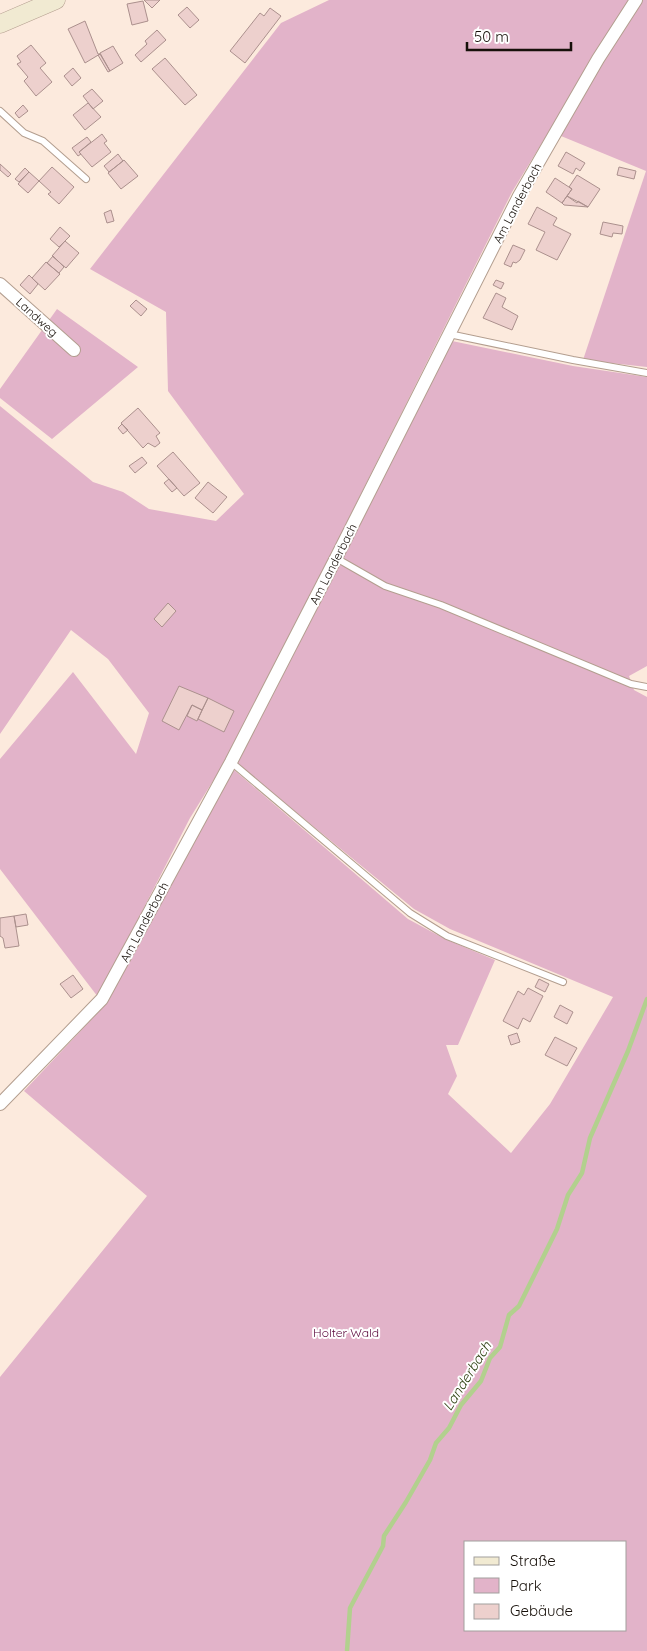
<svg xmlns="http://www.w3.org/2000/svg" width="647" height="1651" font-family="Quicksand,sans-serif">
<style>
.green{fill:#e2b3c9;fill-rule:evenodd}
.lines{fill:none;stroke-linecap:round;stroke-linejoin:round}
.stream{stroke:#b2d08e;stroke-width:4.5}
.building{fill:#edd0cd;stroke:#ab908d}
.lane-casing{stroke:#b39e8f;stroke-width:8}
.street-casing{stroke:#b39e8f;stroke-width:14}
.secondary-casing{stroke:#b39e8f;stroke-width:19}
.lane{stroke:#fff;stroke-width:6}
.street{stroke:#fff;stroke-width:12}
.secondary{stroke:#f1ead2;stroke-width:18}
.labels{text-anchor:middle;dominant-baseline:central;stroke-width:4;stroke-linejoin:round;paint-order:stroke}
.street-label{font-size:12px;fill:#17100a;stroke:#fff}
.park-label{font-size:12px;fill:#5b083c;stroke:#fff}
.water-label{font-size:14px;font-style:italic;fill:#2c3e0f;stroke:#fff}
</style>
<rect width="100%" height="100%" fill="#fceadd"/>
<path class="green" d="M329 0H629L512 192 284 648 226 760 190 818 98 997 0 869V759L73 672 136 754 149 713 108 659 71 630 0 734V406L93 482 123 492 149 509 216 521 244 494 168 391 166 312 90 269 281 23Z
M643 0H647V367L583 360 646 171 561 136 602 64Z
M57 309 138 367 52 439 0 398V389Z
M452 341 573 366 647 377V666L629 676 634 690 647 697V1651H0V1377L147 1196 24 1091 107 1003 233 769 408 919 445 939 495 960 458 1045H446L457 1076 448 1094 511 1153 550 1104 613 997 450 929 414 909 236 763ZM466 1542H626V1630H466Z"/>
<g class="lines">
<path class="stream" d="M347 1651 350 1608 383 1546 384 1536 406 1502 430 1460 436 1443 449 1428 461 1405 481 1381 490 1358 500 1347 509 1315 519 1306 557 1229 568 1195 582 1173 590 1138 628 1051 647 999"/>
</g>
<path class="building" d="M144 0H160L152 8Z
M143 1 148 21 132 25 127 4Z
M187 7 199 20 190 28 178 15Z
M270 8 281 16 245 63 230 51 260 13 264 16Z
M85 21 98 54H100L85 63 68 29Z
M157 30 166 40 141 62 135 55 147 44 145 41Z
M31 45 46 63 40 68 52 82 36 96 24 81 28 77 17 64 21 62 17 56Z
M113 46 123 63 110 71 100 53Z
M100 54 110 71 108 72 98 55Z
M165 58 197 95 185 105 152 69Z
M73 68 81 78 72 86 64 76Z
M92 89 103 101 93 109 83 96Z
M88 103 101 117 85 130 73 115Z
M23 105 28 111 19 118 15 113Z
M102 134 107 141 104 143 111 152 92 167 79 152Z
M87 137 91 142 79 152 81 154 78 156 72 148Z
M566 152 585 163 580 171 576 168 573 174 558 166Z
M118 154 123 161 109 172 104 166Z
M124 160 138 176 121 189 108 173Z
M0 164 11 174 8 177 0 170Z
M52 167 74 187 59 204 48 194 51 192 39 181Z
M619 167 636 171 634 179 617 175Z
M25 168 29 172 19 182 15 179Z
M29 172 39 181 28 193 18 184Z
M577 175 600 189 588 207 567 196 572 189 569 187Z
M555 178 572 189 562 203 546 192Z
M567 196 577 203 578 201 588 207 564 205 562 203Z
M537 207 557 218 553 225 571 234 557 260 536 250 545 232 528 224Z
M111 210 114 221 107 223 104 213Z
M603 222 623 226 622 234 613 233 612 237 600 234Z
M60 227 70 236 59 247 50 239Z
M65 241 79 253 66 268 52 256Z
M513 245 525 250 520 260 516 263 513 262 511 267 504 264Z
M53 256 64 267 59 273 47 263Z
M46 262 60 274 45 290 32 278Z
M29 275 38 284 30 294 20 285Z
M496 280 504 283 501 289 493 285Z
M496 293 506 298 502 307 518 316 512 330 483 318Z
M136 300 147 309 141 316 130 306Z
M138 408 160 433 156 436 160 443 155 447 148 443 143 448 121 423Z
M122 424 128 430 123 434 118 428Z
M173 452 200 483 184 496 157 466Z
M142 457 147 463 135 473 129 466Z
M169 479 177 488 172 492 164 483Z
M208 482 227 497 213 513 195 498Z
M168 603 176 611 162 627 154 619Z
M179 686 208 698 202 710 192 705 179 730 162 721Z
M208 698 234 711 224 732 198 719Z
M192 705 202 710 197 721 187 716Z
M26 914 28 925 16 927 14 916Z
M14 916 19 946 5 948 3 938 0 936V918Z
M73 975 83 989 71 998 60 984Z
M539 979 549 984 545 992 535 987Z
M528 988 543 996 530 1022 523 1018 518 1029 503 1021 518 991 524 995Z
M560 1005 573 1012 567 1024 554 1017Z
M517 1033 520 1042 511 1045 508 1036Z
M555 1037 577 1048 567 1066 545 1055Z"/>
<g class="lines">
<defs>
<path id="lane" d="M0 111 24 133 43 141 86 179
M449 334 573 360 647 373
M336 558 385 586 441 605 631 684 647 687
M231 762 410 913 447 936 563 982"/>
<path id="street" d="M0 284 74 350
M0 1104 102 999 231 762 336 558 519 196 598 59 636 0"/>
<path id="secondary" d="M0 24 56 0"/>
</defs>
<use href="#lane" class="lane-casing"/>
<use href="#street" class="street-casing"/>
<use href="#secondary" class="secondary-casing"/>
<use href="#lane" class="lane"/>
<use href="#street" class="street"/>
<use href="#secondary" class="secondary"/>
</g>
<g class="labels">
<g class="street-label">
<text transform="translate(517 203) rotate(-62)">Am Landerbach</text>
<text transform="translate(37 317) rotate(42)">Landweg</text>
<text transform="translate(333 564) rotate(-63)">Am Landerbach</text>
<text transform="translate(144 922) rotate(-62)">Am Landerbach</text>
</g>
<g class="park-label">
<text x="346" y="1332">Holter Wald</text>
</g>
<g class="water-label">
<text transform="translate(467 1376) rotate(-58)">Landerbach</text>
</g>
</g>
<rect x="464" y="1541" width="162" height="90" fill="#ffffff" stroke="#a29f9d"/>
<rect x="474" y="1557" width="25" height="8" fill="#f1ead2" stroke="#a29f9d"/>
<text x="510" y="1566" font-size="15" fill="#17100a">Straße</text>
<rect x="474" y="1578" width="25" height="15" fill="#e2b3c9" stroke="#a29f9d"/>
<text x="510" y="1591" font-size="15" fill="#17100a">Park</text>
<rect x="474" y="1604" width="25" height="15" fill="#edd0cd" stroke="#a29f9d"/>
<text x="510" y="1616" font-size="15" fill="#17100a">Gebäude</text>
<path d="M467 42v8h104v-8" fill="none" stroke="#17100a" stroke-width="2.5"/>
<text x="474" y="42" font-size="15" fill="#17100a" stroke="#ffffff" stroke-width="4" paint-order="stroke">50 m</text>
</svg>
